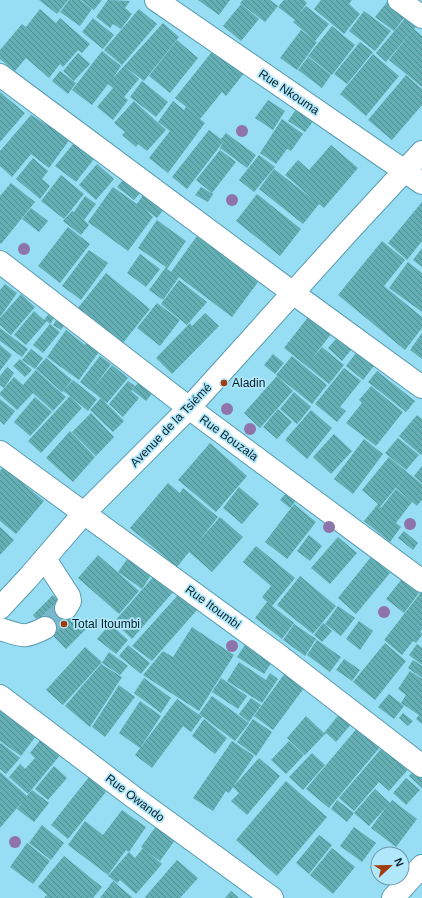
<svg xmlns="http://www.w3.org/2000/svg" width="422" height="898" font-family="Helvetica,sans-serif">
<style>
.building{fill:url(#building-back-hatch)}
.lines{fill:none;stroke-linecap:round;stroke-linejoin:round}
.minor-tunnel{stroke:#79b7ca;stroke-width:22;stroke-dasharray:22 11;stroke-linecap:butt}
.minor-casing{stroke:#589cb1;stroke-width:24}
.major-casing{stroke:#589cb1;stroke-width:24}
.minor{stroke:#fff;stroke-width:22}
.major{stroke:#fff;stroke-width:22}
.tree{fill:#8e74a8}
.poi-dot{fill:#a13c0e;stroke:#b1e7fa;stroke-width:1.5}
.labels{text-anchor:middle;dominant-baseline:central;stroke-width:3.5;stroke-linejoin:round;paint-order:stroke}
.street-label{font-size:12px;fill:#032028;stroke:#b1e7fa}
.poi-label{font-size:12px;fill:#032028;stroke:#b1e7fa;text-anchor:start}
</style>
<defs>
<pattern id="building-back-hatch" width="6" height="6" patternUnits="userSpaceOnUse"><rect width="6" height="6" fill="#63afb4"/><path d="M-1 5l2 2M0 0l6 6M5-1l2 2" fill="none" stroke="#4f8e92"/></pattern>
</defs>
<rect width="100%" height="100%" fill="#97ddf3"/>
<path class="building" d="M39 0H68L57 14Z
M69 0H80L92 9 80 26 60 12Z
M81 0H102L94 10Z
M108 0 130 1 125 8 132 14 121 29 113 24 110 28 96 17Z
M198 0H230L219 15Z
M243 0H270L278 6 265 22 240 3Z
M284 0H304L307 3 298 15 306 6 329 24 315 41 317 42 297 70 280 58 301 30 312 38 293 22 295 20 278 7Z
M321 0H352L349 4 360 14 344 34 314 9Z
M388 1 406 15 394 31 375 17Z
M241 4 259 19 241 41 223 26Z
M40 9 56 23 60 18 90 44 82 53 78 50 63 67 60 64 49 78 26 58 15 71 0 59V50L22 24 26 27Z
M139 9 157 24 122 65 104 50Z
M364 11 391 31 375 51 349 31Z
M407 16 418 25 414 29 422 36V87L389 60 412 31 386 62 376 53Z
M93 18 114 35 103 49 82 32Z
M163 23 179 37 144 81 124 66Z
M332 26 355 45 332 75 308 56Z
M177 40 198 58 170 93 149 76Z
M360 42 373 52 347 84 334 74Z
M215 48 245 72 226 96 222 92 200 119 205 123 168 173 149 158 170 131 158 122 173 101 184 110 186 107 199 117 175 98Z
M102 51 121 66 113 78 124 66 139 79 124 97 128 100 113 120 97 107 113 88 108 84 92 105 72 90Z
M78 53 90 64 74 81 63 71Z
M373 54 399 76 366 116 340 94Z
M308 57 331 75 322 88 298 70Z
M60 71 76 83 68 94 52 81Z
M406 75 422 89V105L392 140 368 120Z
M142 81 168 102 156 117 130 97Z
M0 92 25 113 0 142Z
M268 100 285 111 273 130 255 118Z
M134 101 166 130 147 151 138 144 136 147 122 135 125 132 114 123Z
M297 108 314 120 305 132 288 121Z
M31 115 70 139 49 168 31 154 12 177 0 166V151Z
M282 119 303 134 291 151 287 149 276 164 260 153Z
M209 130 221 139 226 133 256 155 247 168 220 148 224 141 187 189 172 177Z
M74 143 94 159 76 182 55 166Z
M331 145 358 168 324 208 319 204 303 224 259 189 274 169 314 200 285 175 298 160 309 170Z
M220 150 236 162 212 193 196 180Z
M259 155 275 167 254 192 239 180Z
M33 158 48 171 42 179 50 186 40 199 16 179Z
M97 164 114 179 96 200 79 185Z
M61 175 84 194 64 219 41 201Z
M123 180 140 193 134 200 117 187Z
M11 183 35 202 1 244 0 243V196Z
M113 187 137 204 144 194 164 209 157 218 146 210 153 217 128 251 88 222Z
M201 187 213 194 208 202 195 195Z
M257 194 301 229 280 256 236 221Z
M85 196 96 204 84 220 89 225 81 235 63 221 72 211 74 212Z
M422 202V241L407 260 388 243Z
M31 208 48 221 39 232 22 219Z
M157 220 186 241 167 269 171 272 197 236 258 282 232 317 179 277 163 300 149 290 166 267 138 248Z
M68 227 90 244 60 283 38 266Z
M382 241 405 260 384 286 422 317V328L405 350 338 295Z
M422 248V267L413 260Z
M89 250 108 263 81 300 62 286Z
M140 254 160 269 146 287 127 273Z
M408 262 422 273V312L389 288Z
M106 273 150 309 122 344 78 308Z
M179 280 207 302 187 325 161 304Z
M5 284 17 293 0 317V290Z
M21 294 35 307 11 335 0 325V318Z
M157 303 180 320 160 346 137 328Z
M34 311 44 320 51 311 56 315 50 324 47 321 26 345 14 335Z
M205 313 219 326 172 374 156 358 190 323 192 326Z
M59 316 67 321 61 330 53 325Z
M309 316 331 334 311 360 322 347 344 365 329 384 284 348Z
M50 324 60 332 43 353 33 345Z
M0 328 28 349 22 357 0 341Z
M66 330 85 345 90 337 103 346 79 380 47 357Z
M422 333V359L410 350Z
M337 338 351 350 342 361 328 348Z
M0 345 12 355 0 371Z
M360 348 377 362 363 380 346 366Z
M31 349 43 358 35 369 22 360Z
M273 354 284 363 275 374 264 365Z
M100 356 111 364 94 387 112 365 128 378 107 403 80 382Z
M292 356 327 385 312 404 276 375Z
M46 358 72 380 62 392 36 369Z
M20 359 32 370 25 377 13 366Z
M7 367 14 373 4 388 0 385V376Z
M344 368 361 381 340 407 346 411 337 422 315 404Z
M36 370 66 397 53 411 33 393 17 410 0 395V393L14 377 23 385Z
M377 371 415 401 406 412 368 382Z
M277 376 293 391 260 428 244 413Z
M142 378 155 390 146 401 132 390Z
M73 380 97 399 88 411 71 397 82 408 41 453 28 441 70 396 63 391Z
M128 381 135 386 131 391 139 398 123 417 109 404Z
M371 386 403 412 376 446 346 423 362 403 359 400Z
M294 392 311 407 297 424 280 409Z
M35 397 52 412 30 436 14 422Z
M101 398 124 421 113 432 90 410Z
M0 399 15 411 4 425 0 421Z
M278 409 292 422 277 439 263 427Z
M311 410 332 428 307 459 285 440Z
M91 413 114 437 96 456 72 432Z
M417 415 422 419V454L421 455 399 436Z
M70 431 95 457 73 482 46 458Z
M334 434 352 451 331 474 313 457Z
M398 438 419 455 406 470 385 453Z
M364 439 383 454 353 494 334 479Z
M210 443 247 476 216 512 178 480Z
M389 457 408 473 380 507 381 508 396 489 412 502 396 523 401 527 390 542 364 521 378 504 362 490Z
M422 466V483L414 476Z
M3 467 44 501 16 534 0 521V471Z
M408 473 422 484V500L417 506 396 488Z
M168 483 180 493 183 488 218 517 197 543 220 517 243 537 212 572 189 552 177 567 130 528Z
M239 487 259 504 242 524 223 508Z
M288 491 297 499 290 508 280 500Z
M294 504 316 522 287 559 265 542Z
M0 527 14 540 0 555Z
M404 531 418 543 413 550 398 538Z
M309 535 322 546 310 561 297 551Z
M338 537 357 553 330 584 311 568Z
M256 546 295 578 272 606 294 623 282 639 255 618 267 602 262 597 271 586 243 562Z
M98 555 139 591 119 614 78 578Z
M371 557 390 573 356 614 338 598Z
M128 558 151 575 142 589 118 572Z
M154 576 174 591 132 639 114 622Z
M300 576 336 606 313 634 277 605Z
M401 580 419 593 404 613 386 599Z
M422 591V629L420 632 422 633V635L416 643 413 641 402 655 384 640Z
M53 595 86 629 66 649 33 615Z
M178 595 197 610 152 661 132 646Z
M338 606 355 618 341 636 325 624Z
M359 621 373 631 360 650 346 639Z
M323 623 332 631 322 642 314 635Z
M110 624 128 640 116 654 97 639Z
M294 624 316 639 305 656 283 640Z
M192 627 234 655 199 711 143 675 163 651 173 657Z
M317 640 341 657 330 672 307 655Z
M385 643 406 661 375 700 353 682Z
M417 644 422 648V665L409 655Z
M128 645 150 663 141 674 119 656Z
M245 645 272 662 264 674 237 657Z
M85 647 102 662 63 705 46 690Z
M109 652 128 666 120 675 102 663Z
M344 659 360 670 352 681 336 670Z
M413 660 422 666V678L408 668Z
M239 662 266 680 270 673 278 679 262 703 227 681Z
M101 664 122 677 90 727 65 706Z
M410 671 422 679V724L416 719 419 715 401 703 406 695 398 689Z
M285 673 304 688 273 730 254 716Z
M144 678 171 698 161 713 134 693Z
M221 678 247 696 238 709 212 692Z
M119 685 135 697 105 737 92 727Z
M389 694 404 706 394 719 378 707Z
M212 696 249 723 235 741 199 714Z
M251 698 261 705 249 722 239 714Z
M177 699 202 717 191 732 183 726 152 768 135 755Z
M140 701 161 716 140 748 119 733Z
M0 710 36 736 21 756 0 741Z
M341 712 353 722 336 742 326 733 305 755 287 738 306 716 324 733Z
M403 713 413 721 408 726 399 718Z
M204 719 227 738 215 754 192 736Z
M253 719 272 732 256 756 237 742Z
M358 727 381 746 329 808 306 789Z
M42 738 61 754 28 794 9 777 20 764 25 769 35 758 30 753Z
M232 741 254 756 229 793 226 791 213 811 193 798Z
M289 741 304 755 286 774 271 760Z
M387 742 412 765 389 791 379 782 354 811 339 798Z
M1 743 20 758 6 774 0 769V744Z
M312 753 325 765 303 790 289 777Z
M259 758 280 776 247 815 231 801 239 793 233 787Z
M54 766 67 778 48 800 35 789Z
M418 766 422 770V788L409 776Z
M0 772 27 796 32 790 49 803 34 822 17 809 23 801 0 828Z
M89 777 106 792 68 839 51 825Z
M406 778 420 790 406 805 393 793Z
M286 781 327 817 277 876 236 840Z
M375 789 390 803 392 800 417 819 396 847 371 828 387 806 369 826 354 813Z
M337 800 354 813 347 822 331 809Z
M122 810 146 827 129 852 126 850 108 875 68 845 85 821 103 835Z
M42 825 64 843 51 860 29 843Z
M157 825 175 840 160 861 141 847Z
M354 827 376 843 362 862 340 846Z
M319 835 332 845 309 874 296 863Z
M27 843 50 861 33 884 10 867Z
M143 848 162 864 136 894 120 880 117 883 108 876 129 852 135 858Z
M332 848 355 867 333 894 310 875Z
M64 856 102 887 93 898H44L47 895 38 887Z
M177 860 198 878 180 898H146L145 897Z
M113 881 133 898H100Z
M231 891 239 898H225Z"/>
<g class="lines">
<path class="minor-tunnel" d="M45 628 66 608"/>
<defs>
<path id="minor" d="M156 0 422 183
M399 0 422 17
M0 75 293 293 422 387
M0 262 189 408 422 581
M0 452 277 654 422 766
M45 559 69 596 70 601 66 608
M0 629C23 636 23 639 45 628
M0 696 132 796 272 898
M393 898 422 866"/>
<path id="major" d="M0 608 28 578 84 513 189 408 347 233 422 152"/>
</defs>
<use href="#minor" class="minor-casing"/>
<use href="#major" class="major-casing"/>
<use href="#minor" class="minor"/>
<use href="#major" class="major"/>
</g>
<g class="tree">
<circle cx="242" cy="131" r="6"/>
<circle cx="232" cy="200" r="6"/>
<circle cx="24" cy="249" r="6"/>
<circle cx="227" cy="409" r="6"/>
<circle cx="250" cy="429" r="6"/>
<circle cx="410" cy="524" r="6"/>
<circle cx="329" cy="527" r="6"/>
<circle cx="384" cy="612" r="6"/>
<circle cx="232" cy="646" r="6"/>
<circle cx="15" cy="842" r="6"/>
</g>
<g class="poi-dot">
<circle cx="224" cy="383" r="4"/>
<circle cx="64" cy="624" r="4"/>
</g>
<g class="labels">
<g class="street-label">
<text transform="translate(289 92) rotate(34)">Rue Nkouma</text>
<text transform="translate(171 425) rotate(-46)">Avenue de la Tsiémé</text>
<text transform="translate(229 438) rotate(36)">Rue Bouzala</text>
<text transform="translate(213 607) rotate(36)">Rue Itoumbi</text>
<text transform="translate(135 798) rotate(37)">Rue Owando</text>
</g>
<g class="poi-label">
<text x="232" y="383">Aladin</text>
<text x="72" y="624">Total Itoumbi</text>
</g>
</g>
<g transform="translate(390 866) rotate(68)"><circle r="19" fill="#b1e7fa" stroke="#6b97a6"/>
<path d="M0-3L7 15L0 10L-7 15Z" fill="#a13c0e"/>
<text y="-6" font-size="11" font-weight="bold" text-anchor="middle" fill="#032028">N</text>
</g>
</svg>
